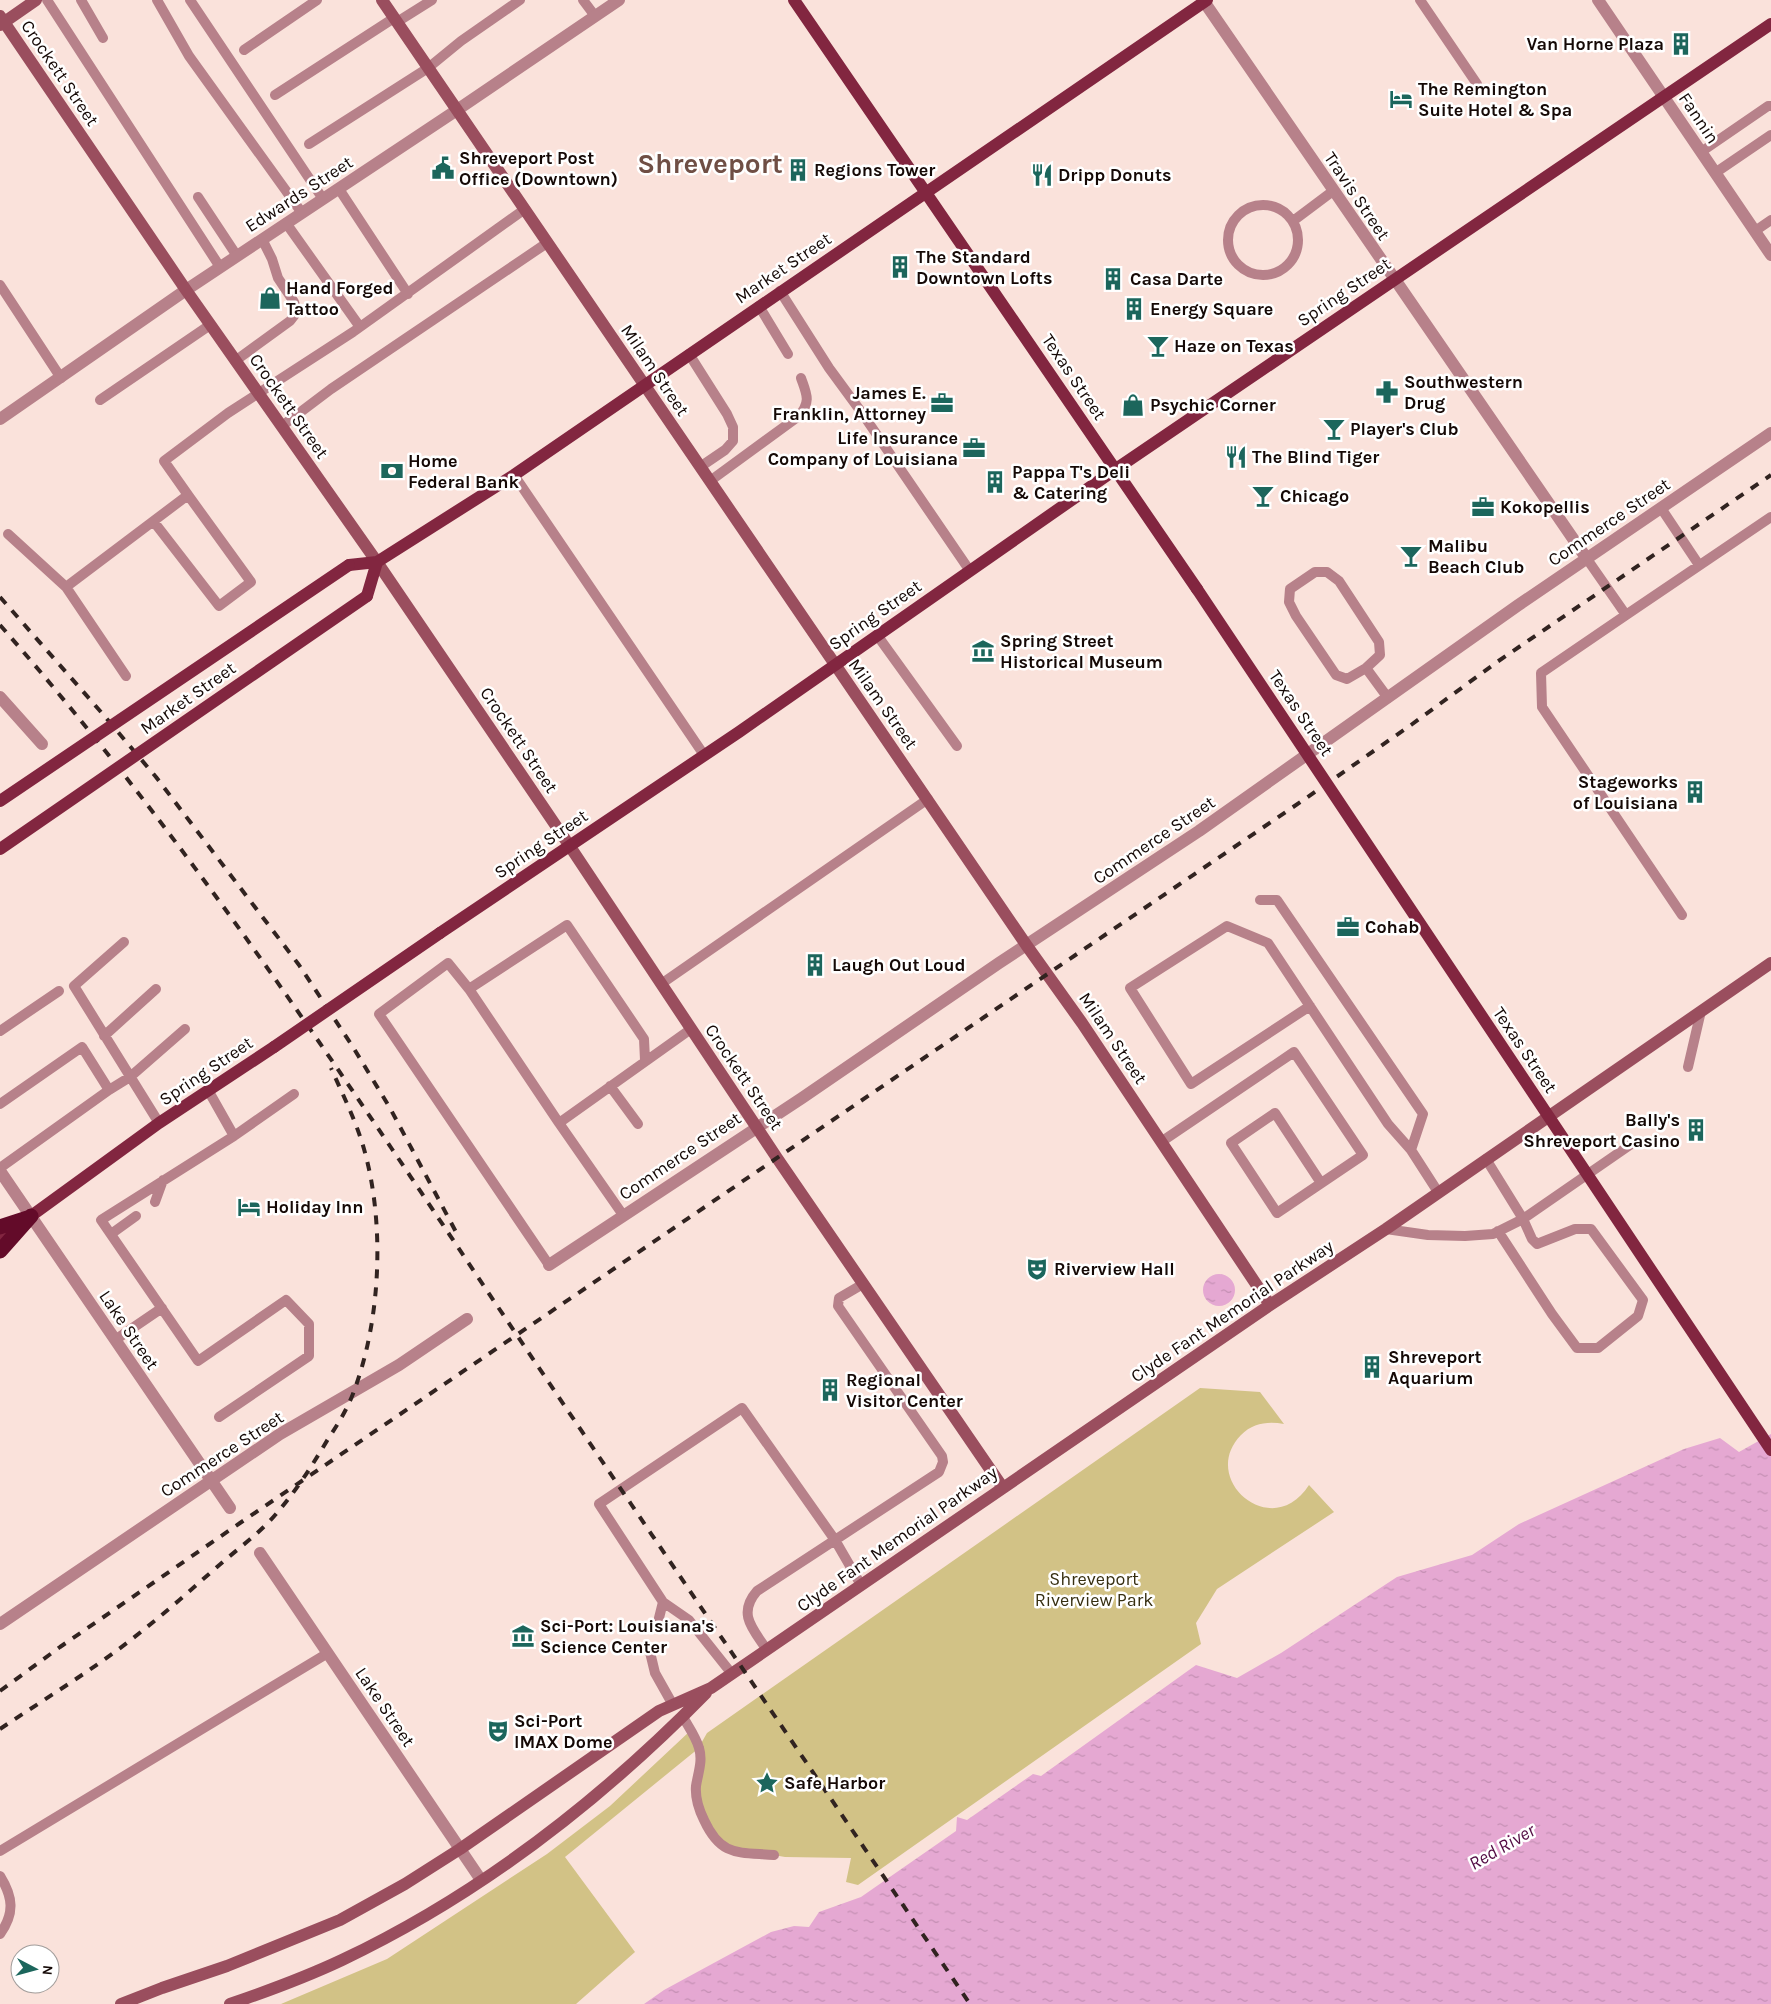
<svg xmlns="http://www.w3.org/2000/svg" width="1771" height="2004" font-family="Karla,sans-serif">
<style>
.green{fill:#d2c286}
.water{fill:url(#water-ripples)}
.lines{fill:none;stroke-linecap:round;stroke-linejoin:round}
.lane{stroke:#b7818a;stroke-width:10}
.street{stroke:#b7818a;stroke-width:12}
.secondary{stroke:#9a4e5e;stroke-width:12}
.primary{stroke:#822640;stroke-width:12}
.highway{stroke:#630b29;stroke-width:15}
.rail{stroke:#312320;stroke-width:4;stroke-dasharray:9 9;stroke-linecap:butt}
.primary-bridge{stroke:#822640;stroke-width:12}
.labels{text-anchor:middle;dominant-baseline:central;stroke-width:5;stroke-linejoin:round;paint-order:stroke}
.poi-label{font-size:18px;font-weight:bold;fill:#150906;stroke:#fff;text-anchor:start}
.street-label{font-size:18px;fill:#150906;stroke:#fff}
.park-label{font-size:18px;fill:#372f11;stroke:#fff}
.water-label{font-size:19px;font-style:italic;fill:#530c44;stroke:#fff}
.town-label{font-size:28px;font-weight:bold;fill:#6f4e44;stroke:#fff}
</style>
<defs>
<pattern id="water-ripples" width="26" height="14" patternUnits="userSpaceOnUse" patternTransform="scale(1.25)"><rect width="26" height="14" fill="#e5a8d2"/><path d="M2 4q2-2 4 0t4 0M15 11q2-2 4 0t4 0" fill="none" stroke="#c48fb3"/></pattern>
</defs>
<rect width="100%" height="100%" fill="#fae2db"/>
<path class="green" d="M1200 1388 1260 1392 1284 1424C1268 1421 1253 1423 1241 1435 1198 1479 1272 1543 1309 1485L1334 1512 1217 1589 1196 1623 1201 1644 858 1885 846 1882 851 1858 785 1857 721 1846 698 1808 699 1748 565 1857 635 1952 576 2004H281L387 1959 547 1854 610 1806 690 1731 699 1747 707 1733Z"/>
<path class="water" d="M1203 1290a16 16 0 1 1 32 0a16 16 0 1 1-32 0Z
M1771 1434V2004H644L664 1990 771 1932 794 1926 809 1927 819 1912 861 1897 956 1831 957 1817 967 1820 1033 1774 1041 1776 1196 1665 1237 1678 1281 1653 1397 1577 1472 1555 1519 1524 1684 1449 1720 1438 1739 1452Z"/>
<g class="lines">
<path class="lane" d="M47 0 220 267
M81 0 103 38
M157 0 189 56 302 213
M190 0 323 199
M583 0 595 16
M1420 0 1477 84
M397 22 432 0
M244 50 317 0
M275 95 394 18
M309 144 428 68 461 41 520 0
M1701 152 1768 106H1771
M1715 173 1771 135
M339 189 408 294
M198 197 237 256
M1228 240a35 35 0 1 1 70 0a35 35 0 1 1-70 0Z
M1293 221 1333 191
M286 223 360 327
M1755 231 1771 220
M0 285 61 378
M780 291 829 368 862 413 970 571
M759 306 788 354
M689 354 727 414 733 427V441L725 450 700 467
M235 361 290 321 297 312 294 302 278 278 272 259 262 239
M100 400 210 325
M282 426 331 389 547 243
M514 475 704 755
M710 481 799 416C811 401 807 395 801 378
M1661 508 1699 565
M154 522 219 606 251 582 188 495
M8 534 66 587
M1587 559 1626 615 1771 517
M1626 615 1541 673 1542 707 1682 915
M877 635 957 746
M1366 668 1347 679 1336 675 1296 616 1289 602 1290 589 1315 572H1327L1339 581 1379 642 1380 655 1366 668 1388 698
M126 676 66 587 188 495 164 461 228 413 353 332 525 209
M1260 900H1277L1423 1114 1411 1150
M124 942 74 986 159 1123
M661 984 928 799
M469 989 448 963 379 1014 549 1265
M1310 1006 1191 1084 1130 988 1227 926 1268 943 1388 1124 1411 1150 1438 1192
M0 1031 59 991
M104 1036 156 989
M1688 1067 1701 1011
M610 1086 638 1124
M109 1090 130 1077 185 1029
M208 1090 234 1136 294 1094
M0 1104 82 1047 109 1090 0 1168
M559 1123 469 989 567 925 644 1039 645 1060
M1161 1142 1294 1052 1363 1155 1277 1213 1231 1143 1275 1113 1321 1183
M1486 1159 1523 1219 1532 1239 1537 1244 1575 1229H1591L1643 1300 1638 1316 1598 1348H1577L1552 1314 1498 1231
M155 1202 163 1180
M623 1215 559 1123 691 1029
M1386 1229 1428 1235 1465 1236 1493 1234 1523 1219 1630 1145
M111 1234 136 1216
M115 1340 162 1308
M219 1417 309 1356V1324L286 1300 198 1361 101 1220 234 1136
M861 1585 835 1540 939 1472 943 1462 942 1456 838 1306 839 1298 863 1284
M663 1602 689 1620 732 1674
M659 1618 663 1602 599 1504 742 1408 835 1540 757 1591C737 1614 753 1629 767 1650
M649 1648 655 1673 673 1705
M683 1717C688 1726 696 1737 699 1748 703 1761 698 1773 696 1786 695 1798 699 1810 704 1820 721 1857 738 1852 774 1855
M0 1851 328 1653
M0 1876C13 1897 15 1913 0 1934"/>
<path class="street" d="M1203 0 1587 559
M1598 0 1771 255
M0 419 186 290 457 110 619 0
M0 697 42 744
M0 1171 230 1508
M549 1265 802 1098 999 963 1199 831 1517 606 1771 433
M260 1553 481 1880
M0 1624 280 1434 399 1365 467 1319"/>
<path class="secondary" d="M382 0 1027 946 1082 1023 1270 1305
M0 16 186 290 377 562 569 845 777 1158 1003 1488
M0 25 36 0
M121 2004 162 1988 227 1966 340 1920 405 1884 460 1849 659 1711 711 1688 1270 1305 1386 1229 1771 963
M230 2004C268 1991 306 1977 342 1960 479 1895 600 1801 706 1693"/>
<path class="primary" d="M794 0 1197 589
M349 565 377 562 514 475 1207 0
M367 596 377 562
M440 933 739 732 1116 469 1771 24
M0 1236 31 1216 159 1123 274 1047"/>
<path class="highway" d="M0 1227 30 1217
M0 1251 31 1216"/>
<path class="rail" d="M0 597 101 712 156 777 299 965 353 1047 390 1108 456 1232
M0 625C189 840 345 1079 504 1316 659 1546 815 1775 970 2004
M0 1691 60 1647 240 1523 1302 801 1411 725 1497 662 1771 475
M0 1729C49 1696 101 1665 147 1627 171 1608 194 1587 217 1567 236 1550 259 1534 276 1514 296 1491 312 1466 328 1439 338 1424 348 1408 354 1391 381 1319 385 1223 364 1149 356 1121 343 1095 331 1068"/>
<path class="primary-bridge" d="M1197 589 1771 1450
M0 801 349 565
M0 849 367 596
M274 1047 440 933"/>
</g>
<defs>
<symbol id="building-bare" viewBox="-9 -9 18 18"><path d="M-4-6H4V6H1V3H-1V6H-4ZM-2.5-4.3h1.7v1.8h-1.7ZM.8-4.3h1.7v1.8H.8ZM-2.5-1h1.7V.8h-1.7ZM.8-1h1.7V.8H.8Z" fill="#1c665c" stroke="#fff" stroke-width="2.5" paint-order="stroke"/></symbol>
<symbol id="hotel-bare" viewBox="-9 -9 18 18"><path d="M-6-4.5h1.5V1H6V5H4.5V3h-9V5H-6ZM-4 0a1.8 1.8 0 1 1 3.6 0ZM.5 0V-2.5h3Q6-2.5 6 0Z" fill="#1c665c" stroke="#fff" stroke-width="2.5" paint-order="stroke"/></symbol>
<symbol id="civic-bare" viewBox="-9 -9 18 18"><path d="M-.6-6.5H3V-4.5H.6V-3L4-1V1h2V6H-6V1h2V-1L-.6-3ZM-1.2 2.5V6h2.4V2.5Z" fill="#1c665c" stroke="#fff" stroke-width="2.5" paint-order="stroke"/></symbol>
<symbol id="restaurant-bare" viewBox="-9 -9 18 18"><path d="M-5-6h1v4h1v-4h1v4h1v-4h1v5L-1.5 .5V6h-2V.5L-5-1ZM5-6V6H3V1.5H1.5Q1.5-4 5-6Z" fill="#1c665c" stroke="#fff" stroke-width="2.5" paint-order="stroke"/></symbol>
<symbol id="shop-bare" viewBox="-9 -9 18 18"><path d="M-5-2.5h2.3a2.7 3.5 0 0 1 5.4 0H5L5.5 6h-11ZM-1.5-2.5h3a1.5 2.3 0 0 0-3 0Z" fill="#1c665c" stroke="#fff" stroke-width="2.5" paint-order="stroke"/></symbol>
<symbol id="bar-bare" viewBox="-9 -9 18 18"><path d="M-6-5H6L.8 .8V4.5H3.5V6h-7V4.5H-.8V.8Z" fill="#1c665c" stroke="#fff" stroke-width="2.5" paint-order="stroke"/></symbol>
<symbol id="pharmacy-bare" viewBox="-9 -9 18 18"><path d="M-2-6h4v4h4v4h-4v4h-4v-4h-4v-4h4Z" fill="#1c665c" stroke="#fff" stroke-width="2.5" paint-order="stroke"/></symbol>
<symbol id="office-bare" viewBox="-9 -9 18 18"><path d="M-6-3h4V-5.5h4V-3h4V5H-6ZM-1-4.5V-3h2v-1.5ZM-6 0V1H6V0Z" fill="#1c665c" stroke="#fff" stroke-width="2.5" paint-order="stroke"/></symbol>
<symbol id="bank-bare" viewBox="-9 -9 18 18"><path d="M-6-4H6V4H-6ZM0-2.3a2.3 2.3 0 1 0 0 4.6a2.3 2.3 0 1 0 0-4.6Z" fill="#1c665c" stroke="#fff" stroke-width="2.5" paint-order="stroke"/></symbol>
<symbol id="museum-bare" viewBox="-9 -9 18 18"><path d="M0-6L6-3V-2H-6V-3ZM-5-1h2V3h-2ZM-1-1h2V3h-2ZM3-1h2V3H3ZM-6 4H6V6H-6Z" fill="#1c665c" stroke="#fff" stroke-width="2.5" paint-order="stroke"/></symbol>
<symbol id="theatre-bare" viewBox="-9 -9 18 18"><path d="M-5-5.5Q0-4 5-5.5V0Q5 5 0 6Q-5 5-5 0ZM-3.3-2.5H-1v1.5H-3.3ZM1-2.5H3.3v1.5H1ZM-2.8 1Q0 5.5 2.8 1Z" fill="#1c665c" stroke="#fff" stroke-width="2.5" paint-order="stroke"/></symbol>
<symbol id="sight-bare" viewBox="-9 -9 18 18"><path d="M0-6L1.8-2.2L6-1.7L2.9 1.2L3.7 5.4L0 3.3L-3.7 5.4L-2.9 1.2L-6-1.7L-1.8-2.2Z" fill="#1c665c" stroke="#fff" stroke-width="2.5" paint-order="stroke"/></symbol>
</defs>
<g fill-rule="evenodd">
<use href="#building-bare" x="1665" y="28" width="32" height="32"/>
<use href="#hotel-bare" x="1385" y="83" width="32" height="32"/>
<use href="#civic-bare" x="427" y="152" width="32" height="32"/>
<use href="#building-bare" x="782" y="154" width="32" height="32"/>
<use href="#restaurant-bare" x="1026" y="159" width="32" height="32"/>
<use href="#building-bare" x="884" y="251" width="32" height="32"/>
<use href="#building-bare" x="1097" y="263" width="32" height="32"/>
<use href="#shop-bare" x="254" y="282" width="32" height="32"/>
<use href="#building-bare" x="1118" y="293" width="32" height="32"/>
<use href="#bar-bare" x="1142" y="330" width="32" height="32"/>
<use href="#pharmacy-bare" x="1371" y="376" width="32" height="32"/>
<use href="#office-bare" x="926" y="387" width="32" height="32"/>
<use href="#shop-bare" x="1117" y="389" width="32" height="32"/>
<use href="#bar-bare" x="1318" y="413" width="32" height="32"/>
<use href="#office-bare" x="958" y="432" width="32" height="32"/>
<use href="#restaurant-bare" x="1220" y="441" width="32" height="32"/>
<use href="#bank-bare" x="376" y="455" width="32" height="32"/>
<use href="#building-bare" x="979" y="466" width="32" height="32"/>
<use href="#bar-bare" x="1247" y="480" width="32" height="32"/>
<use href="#office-bare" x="1467" y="491" width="32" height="32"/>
<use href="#bar-bare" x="1395" y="540" width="32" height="32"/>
<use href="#museum-bare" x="967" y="635" width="32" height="32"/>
<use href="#building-bare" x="1679" y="776" width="32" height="32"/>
<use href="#office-bare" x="1332" y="911" width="32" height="32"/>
<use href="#building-bare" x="799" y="949" width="32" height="32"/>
<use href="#building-bare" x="1680" y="1114" width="32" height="32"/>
<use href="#hotel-bare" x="233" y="1191" width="32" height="32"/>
<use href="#theatre-bare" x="1021" y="1253" width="32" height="32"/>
<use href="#building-bare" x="1356" y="1351" width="32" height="32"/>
<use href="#building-bare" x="814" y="1374" width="32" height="32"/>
<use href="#museum-bare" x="507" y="1620" width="32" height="32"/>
<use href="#theatre-bare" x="482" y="1715" width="32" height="32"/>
<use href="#sight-bare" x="751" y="1767" width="32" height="32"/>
</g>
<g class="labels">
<g class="poi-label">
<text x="1664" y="44" text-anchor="end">Van Horne Plaza</text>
<text x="1418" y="89">The Remington<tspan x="1418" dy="21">Suite Hotel &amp; Spa</tspan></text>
<text x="459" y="158">Shreveport Post<tspan x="459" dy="21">Office (Downtown)</tspan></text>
<text x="814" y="170">Regions Tower</text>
<text x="1058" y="175">Dripp Donuts</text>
<text x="916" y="257">The Standard<tspan x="916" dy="21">Downtown Lofts</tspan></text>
<text x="1130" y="279">Casa Darte</text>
<text x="286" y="288">Hand Forged<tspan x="286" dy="21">Tattoo</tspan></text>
<text x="1150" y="309">Energy Square</text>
<text x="1174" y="346">Haze on Texas</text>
<text x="1404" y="382">Southwestern<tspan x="1404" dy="21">Drug</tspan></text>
<text x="926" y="393" text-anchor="end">James E.<tspan x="926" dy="21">Franklin, Attorney</tspan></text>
<text x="1150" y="405">Psychic Corner</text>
<text x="1350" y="429">Player's Club</text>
<text x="958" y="438" text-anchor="end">Life Insurance<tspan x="958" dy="21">Company of Louisiana</tspan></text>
<text x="1252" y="457">The Blind Tiger</text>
<text x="408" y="461">Home<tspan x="408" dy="21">Federal Bank</tspan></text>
<text x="1012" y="472">Pappa T's Deli<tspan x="1012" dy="21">&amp; Catering</tspan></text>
<text x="1280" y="496">Chicago</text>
<text x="1500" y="507">Kokopellis</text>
<text x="1428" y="546">Malibu<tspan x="1428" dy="21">Beach Club</tspan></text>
<text x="1000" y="641">Spring Street<tspan x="1000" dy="21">Historical Museum</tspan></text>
<text x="1678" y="782" text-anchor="end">Stageworks<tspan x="1678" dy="21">of Louisiana</tspan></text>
<text x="1365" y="927">Cohab</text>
<text x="832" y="965">Laugh Out Loud</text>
<text x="1680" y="1120" text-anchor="end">Bally's<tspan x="1680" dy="21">Shreveport Casino</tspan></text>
<text x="266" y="1207">Holiday Inn</text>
<text x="1054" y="1269">Riverview Hall</text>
<text x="1388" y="1357">Shreveport<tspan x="1388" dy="21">Aquarium</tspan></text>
<text x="846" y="1380">Regional<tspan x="846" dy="21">Visitor Center</tspan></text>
<text x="540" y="1626">Sci-Port: Louisiana's<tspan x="540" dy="21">Science Center</tspan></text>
<text x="514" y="1721">Sci-Port<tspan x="514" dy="21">IMAX Dome</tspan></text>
<text x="784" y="1783">Safe Harbor</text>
</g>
<g class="street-label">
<text transform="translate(60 73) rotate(56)">Crockett Street</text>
<text transform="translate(1699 118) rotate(56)">Fannin</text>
<text transform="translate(299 194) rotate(-33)">Edwards Street</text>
<text transform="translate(1357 196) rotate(56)">Travis Street</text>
<text transform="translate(783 268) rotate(-34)">Market Street</text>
<text transform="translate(1344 292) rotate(-34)">Spring Street</text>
<text transform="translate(655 370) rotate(56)">Milam Street</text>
<text transform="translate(1074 377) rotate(56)">Texas Street</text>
<text transform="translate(289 406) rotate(55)">Crockett Street</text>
<text transform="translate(1609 522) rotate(-34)">Commerce Street</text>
<text transform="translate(875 615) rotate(-35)">Spring Street</text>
<text transform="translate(188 698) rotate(-35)">Market Street</text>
<text transform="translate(883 704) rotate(55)">Milam Street</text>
<text transform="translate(1301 713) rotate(56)">Texas Street</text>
<text transform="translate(519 740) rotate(56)">Crockett Street</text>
<text transform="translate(1154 840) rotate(-34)">Commerce Street</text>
<text transform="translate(541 844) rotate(-34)">Spring Street</text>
<text transform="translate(1113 1038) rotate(56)">Milam Street</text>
<text transform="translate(1525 1050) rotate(56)">Texas Street</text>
<text transform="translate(206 1071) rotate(-34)">Spring Street</text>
<text transform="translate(744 1077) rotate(56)">Crockett Street</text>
<text transform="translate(680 1156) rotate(-34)">Commerce Street</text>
<text transform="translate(1232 1311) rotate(-34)">Clyde Fant Memorial Parkway</text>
<text transform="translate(129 1330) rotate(56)">Lake Street</text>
<text transform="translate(222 1454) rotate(-33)">Commerce Street</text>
<text transform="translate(897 1539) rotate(-35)">Clyde Fant Memorial Parkway</text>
<text transform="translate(385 1707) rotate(56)">Lake Street</text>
</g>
<g class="park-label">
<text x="1094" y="1579">Shreveport<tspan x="1094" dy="21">Riverview Park</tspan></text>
</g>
<g class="water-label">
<text transform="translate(1502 1847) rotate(-30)">Red River</text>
</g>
<g class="town-label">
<text x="710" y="163">Shreveport</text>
</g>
</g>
<g transform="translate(35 1969) rotate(96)"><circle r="24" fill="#ffffff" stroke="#a19d9b"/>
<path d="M0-4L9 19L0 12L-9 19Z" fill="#1c665c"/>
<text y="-8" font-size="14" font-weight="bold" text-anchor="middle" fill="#150906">N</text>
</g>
</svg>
